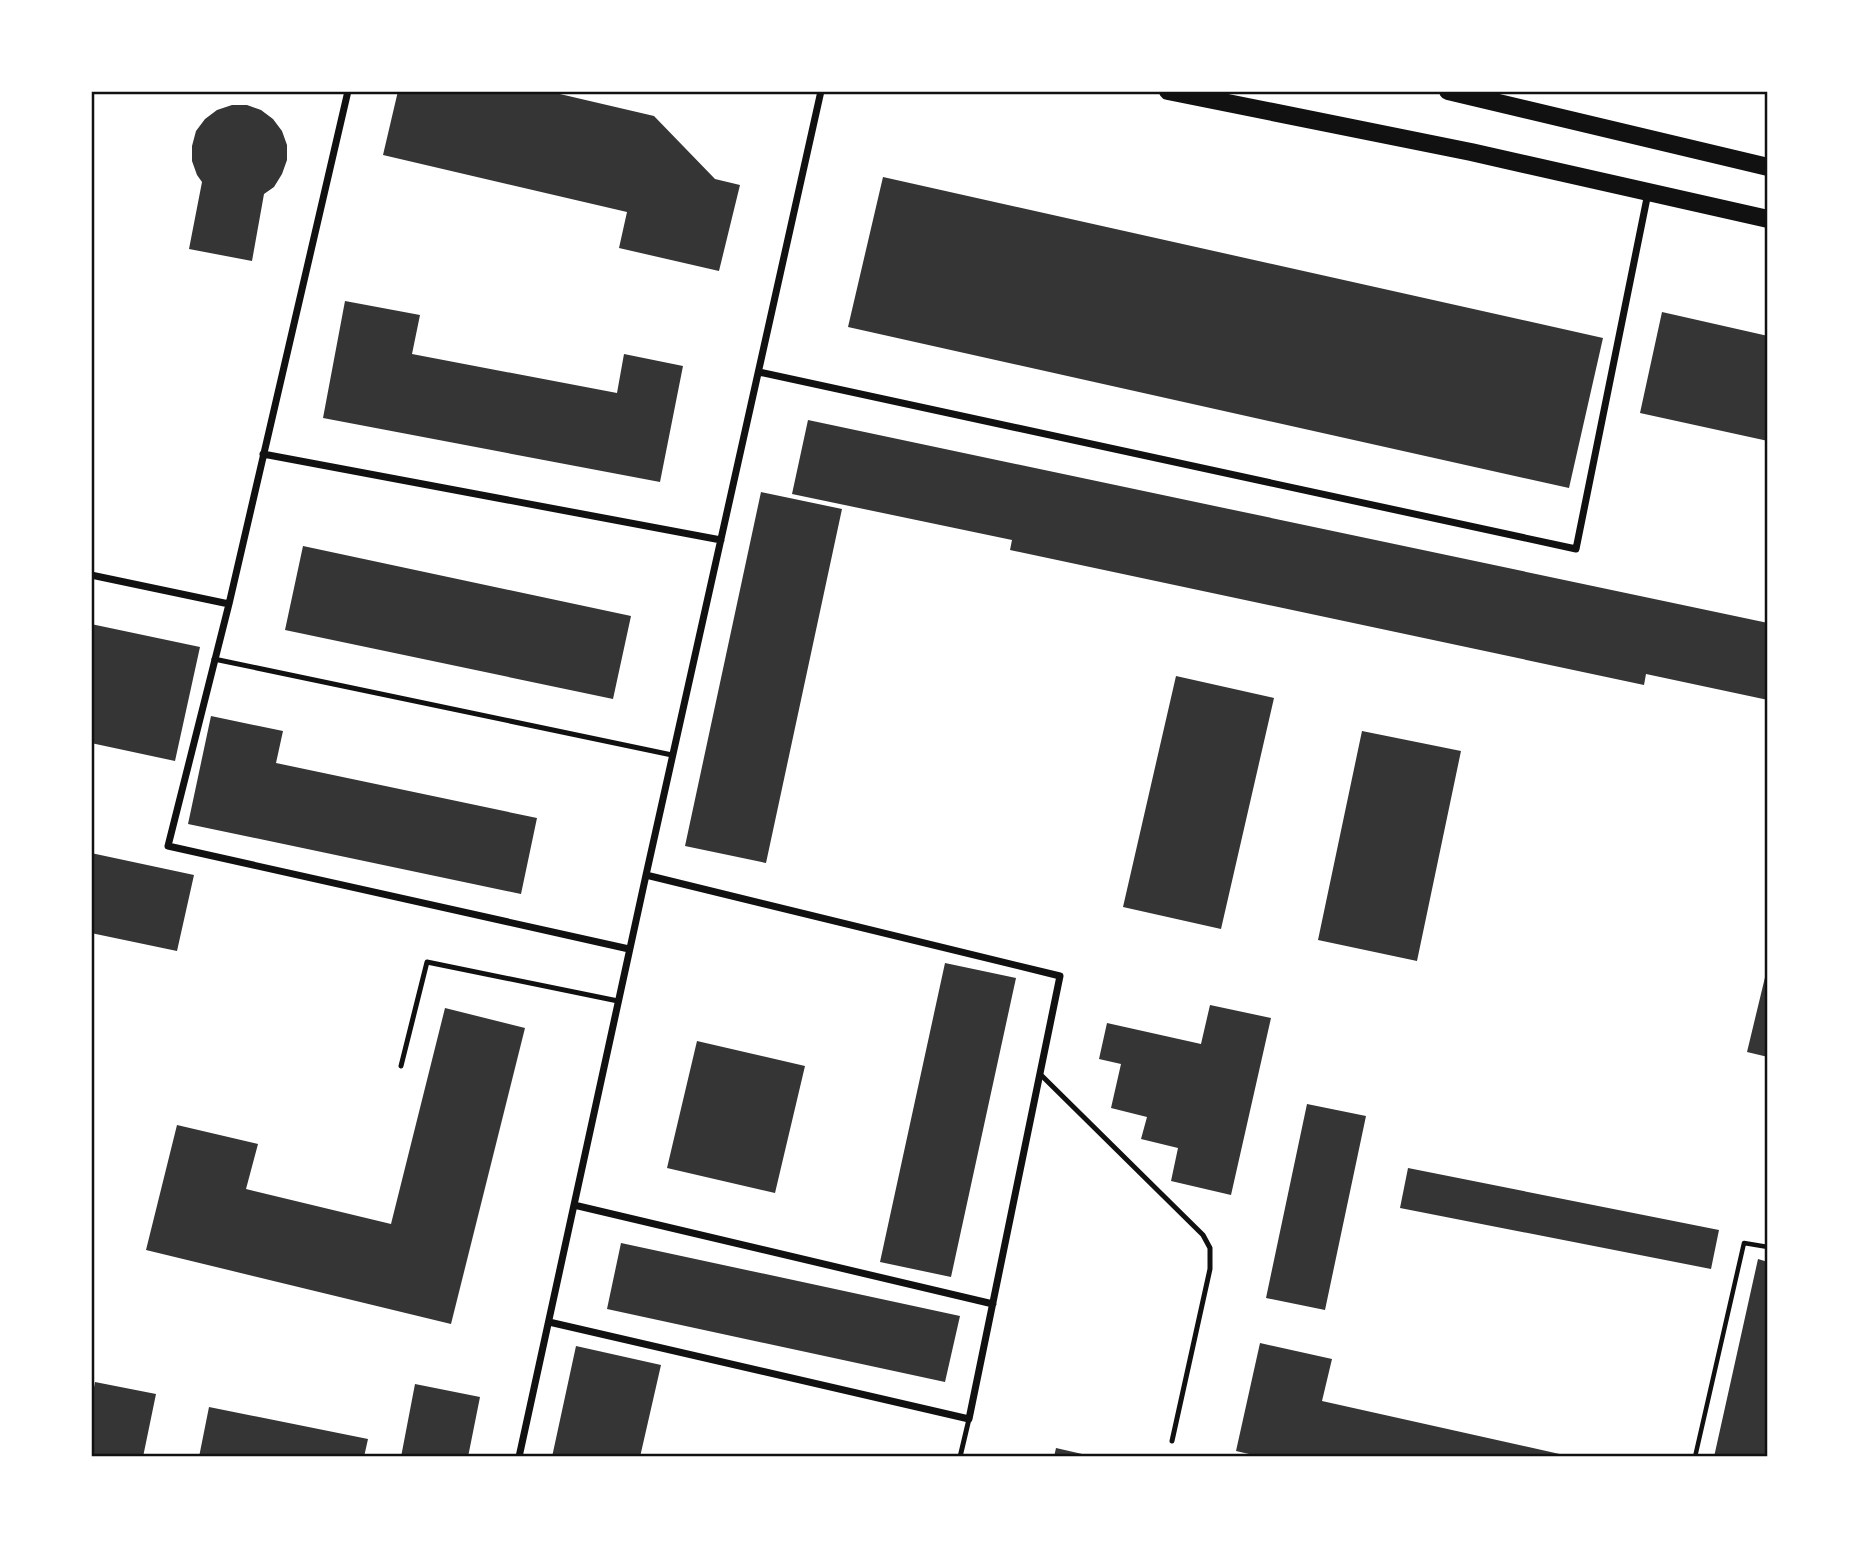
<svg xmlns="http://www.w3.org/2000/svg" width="1859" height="1548" font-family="Inter,sans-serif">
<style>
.building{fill:#353535}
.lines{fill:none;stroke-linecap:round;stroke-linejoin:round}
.path{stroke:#111;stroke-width:4.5}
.service{stroke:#111;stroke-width:5}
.minor{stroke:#111;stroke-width:7}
.primary{stroke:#111;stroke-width:18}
.neatline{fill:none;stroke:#111;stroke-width:2.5}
</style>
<rect width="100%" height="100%" fill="#fff"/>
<path class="building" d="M398 91H547L654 116 715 179 740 185 719 271 619 248 627 212 383 155Z
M232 105H247L261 110 273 119 282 131 287 145V160L282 174 274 187 264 194 252 261 189 249 202 182 197 175 192 161V146L196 131 205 119 217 110Z
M883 177 1603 338 1569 488 848 327Z
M345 301 420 315 412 354 617 393 624 354 683 366 660 482 323 418Z
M1662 312 1768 336V441L1640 413Z
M808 420 1768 623V700L1646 674 1644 685 1010 550 1012 540 792 494Z
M761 492 842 509 766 863 685 846Z
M303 546 631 616 613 699 285 630Z
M91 624 200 647 175 761 91 743Z
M1176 676 1274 698 1221 929 1123 907Z
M211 716 283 731 276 763 537 818 521 894 188 824Z
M1362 731 1461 751 1417 961 1318 940Z
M91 853 194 875 177 951 91 933Z
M945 963 1016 978 951 1277 880 1262Z
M1767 969H1768V1057L1747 1052Z
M1210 1005 1271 1018 1231 1195 1171 1181 1178 1148 1141 1139 1147 1117 1111 1108 1121 1064 1099 1059 1107 1023 1201 1044Z
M445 1008 525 1028 451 1324 146 1250 177 1125 258 1144 246 1189 391 1224Z
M697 1041 805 1066 775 1193 667 1168Z
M1307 1104 1366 1116 1325 1310 1266 1298Z
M1408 1168 1719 1230 1711 1269 1400 1208Z
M621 1243 960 1316 945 1382 607 1309Z
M1758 1259 1768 1262V1457H1714Z
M1260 1343 1332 1359 1322 1401 1573 1457H1262L1236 1451Z
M576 1346 661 1365 640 1457H552Z
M95 1382 156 1394 143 1457H91V1404Z
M415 1384 480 1397 468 1457H401Z
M209 1407 368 1439 364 1457H199Z
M1056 1448 1091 1456 1090 1457H1054Z"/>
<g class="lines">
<path class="path" d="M1695 1457 1744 1243 1768 1247"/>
<path class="service" d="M214 659 672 755
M401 1066 427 962 618 1001
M1040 1074 1203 1235 1210 1248V1269L1172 1441
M960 1457 969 1419"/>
<path class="minor" d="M759 372 1576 549 1648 193
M263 454 721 540
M91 575 229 604 168 846 629 949
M229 604 348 91
M574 1205 993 1304
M549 1322 969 1419 1060 976 646 875
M519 1457 646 875 821 91"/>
<path class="primary" d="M1168 91 1471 152 1768 219
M1448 91 1768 167"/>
</g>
<rect width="1859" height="1548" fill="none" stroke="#ffffff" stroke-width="186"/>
<rect x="93" y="93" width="1673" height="1362" class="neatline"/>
</svg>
